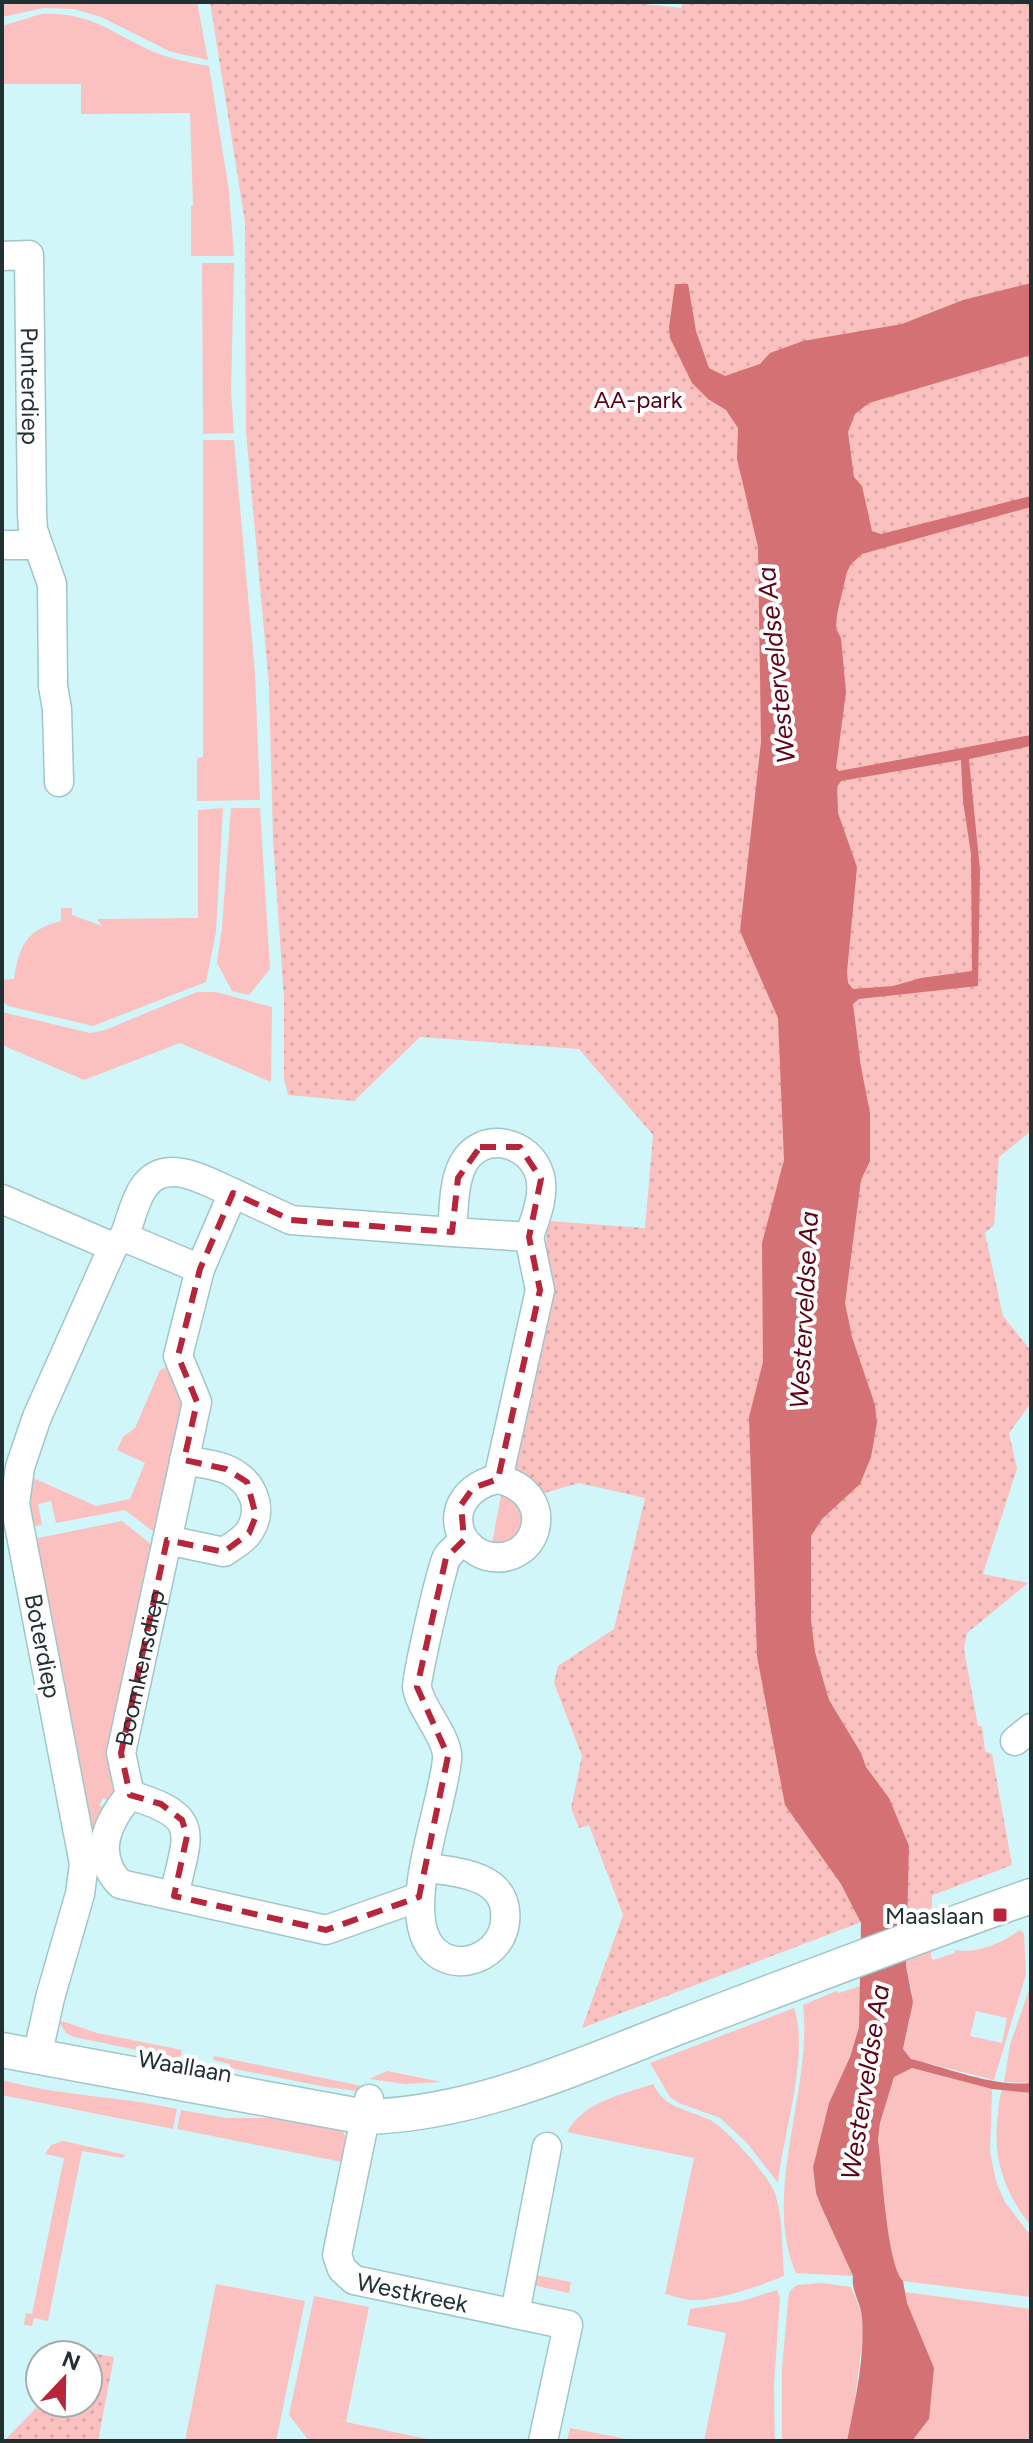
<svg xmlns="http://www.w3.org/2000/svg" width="1033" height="2443" font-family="Figtree,sans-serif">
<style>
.grass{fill:#fbc1c0;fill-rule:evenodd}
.park{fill:url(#park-dots)}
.water{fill:#d47174;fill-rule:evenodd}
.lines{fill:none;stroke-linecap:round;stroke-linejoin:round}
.minor-casing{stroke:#a1c6c9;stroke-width:31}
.tertiary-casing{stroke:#a1c6c9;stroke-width:37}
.minor{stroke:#fff;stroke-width:28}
.tertiary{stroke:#fff;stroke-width:34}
.marked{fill:none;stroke:#b7253a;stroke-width:6;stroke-dasharray:16 10;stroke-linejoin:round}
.poi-dot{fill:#b7253a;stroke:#fff;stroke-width:3}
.labels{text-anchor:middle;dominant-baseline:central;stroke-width:8;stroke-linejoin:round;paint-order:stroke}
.street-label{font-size:24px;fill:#213032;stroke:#fff}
.park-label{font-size:24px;fill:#5e0014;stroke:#fff}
.poi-label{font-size:24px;fill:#213032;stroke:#fff;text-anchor:end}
.water-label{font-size:26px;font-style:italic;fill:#5f0115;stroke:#fff}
</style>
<defs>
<pattern id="park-dots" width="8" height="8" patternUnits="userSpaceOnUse" patternTransform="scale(2)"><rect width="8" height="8" fill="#fbc1c0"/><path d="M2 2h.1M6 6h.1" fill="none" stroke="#d7a6a5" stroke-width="1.8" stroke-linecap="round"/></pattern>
</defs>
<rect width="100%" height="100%" fill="#d0f6f9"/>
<path class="grass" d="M2 2H197L208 60 171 52 101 17 74 9 44 8 2 17Z
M41 14C93 12 110 33 154 52 172 59 190 63 209 66L229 191 234 256H191V206H193L190 113 81 114V84H2V26Z
M202 263H234L231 392 234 433 203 434Z
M203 440H234L255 673 260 800 197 801V758L203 757Z
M223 808 216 932 206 982 93 1026 8 1006 2 1001V980L14 979C19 946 26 930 61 921V908H72V915L102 926 97 919 198 918V810Z
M231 808H260L270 969 249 995 232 991 217 963 222 927Z
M197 992H216L272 1007 271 1082 180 1043 84 1080 2 1045V1012L90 1033 105 1030Z
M173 1364 189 1404 160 1537 125 1510 56 1523 51 1501 38 1504 42 1525 31 1527V1477L96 1506 130 1499 145 1463 117 1450 123 1437 135 1428 160 1370Z
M503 1485 525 1499 523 1539 491 1549Z
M122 1521 157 1549 120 1789 112 1802 103 1798 99 1805 108 1810 98 1832 92 1834 33 1539Z
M917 1619 1002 1869 932 1895 931 1957 933 1960 955 1953V1950C977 1954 1002 1943 1020 1930L1024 1934 1026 1974 994 2080 911 2059 903 2049 910 2019 912 1992 906 1966 907 1904ZM976 2011 1007 2018 1002 2043 970 2036Z
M1031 1984V2083L1004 2082 1010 2045Z
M860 1986 859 2027 850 2057 829 2103 813 2167 816 2193 821 2206 853 2276 796 2273C761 2195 813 2089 803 2005L836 1991 839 1993Z
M794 2008C810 2051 783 2136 778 2183L747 2143 720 2118 679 2103 670 2097 650 2063Z
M62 2021 97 2033 182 2050 180 2059 74 2037 66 2033 60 2023Z
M214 2056 367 2087 365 2092 326 2087 230 2068V2064L213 2060Z
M912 2068 992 2089 990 2153 997 2184 1005 2202 1031 2236V2297L903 2281C887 2265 882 2167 878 2140L880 2123 894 2077Z
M387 2071 442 2082 405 2084 369 2079Z
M2 2080C59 2096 119 2096 177 2109L173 2129 2 2095Z
M653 2084C665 2108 685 2109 708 2119 724 2125 772 2179 776 2196 783 2221 782 2250 784 2276 759 2286 718 2301 691 2300 682 2299 674 2296 665 2294L694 2158 567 2132C585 2101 621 2095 653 2084Z
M1002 2090 1031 2093V2226C1004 2192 992 2158 998 2114 999 2106 999 2097 1002 2090Z
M181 2110 227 2118H287L342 2128 347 2142 342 2162 177 2129Z
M63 2141 126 2155 122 2158 82 2151 48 2321 34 2318 32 2326 24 2325 26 2313 32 2314 64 2158 45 2154 51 2145Z
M530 2274 571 2282 569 2293 533 2285Z
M822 2283 851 2287 862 2313 863 2334 854 2408 847 2441H782V2367L789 2292 797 2285Z
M216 2284 305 2301 276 2441H185Z
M777 2290 780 2298 774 2384 775 2441H704L726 2333 687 2325 690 2309 742 2301Z
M905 2292 1031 2309V2441H912L929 2419Z
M314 2296 369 2307 346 2422 437 2441H309L289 2415Z
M56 2347 70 2351 75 2355H40L39 2393C25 2372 30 2351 56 2347Z
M570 2428 637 2441H567Z"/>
<path class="park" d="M210 2H628L681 8 683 2H1031V1131L999 1157 994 1225 985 1233 1003 1316 1031 1351V1403L1009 1433 1017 1469 983 1574 1028 1583 967 1633 964 1649 978 1726H982L985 1751 992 1754 1012 1865 582 2028 623 1915 589 1825 579 1828 571 1808 582 1756 554 1683 558 1666 614 1629 645 1498 579 1483 541 1494 525 1476 508 1468 548 1282 546 1244 548 1221 645 1228 653 1135 579 1049 420 1037 354 1101 288 1095 284 1078V998L273 840 269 685 246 432 245 222Z
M91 2353 114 2357 98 2441H4L41 2403H88V2356Z"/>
<path class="water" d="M1031 283V355L869 403 855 414 848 432 854 477 862 486 872 531 881 534 1031 496V507L862 554 851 564 847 572 837 614 836 628 841 638 846 692 836 768 839 771 1031 735V746L969 759 980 870 978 986 859 999 853 1004 861 1067 870 1113V1161L861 1180 845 1303 852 1337 875 1405 877 1423 871 1457 860 1484 822 1519 811 1536V1620L815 1652 829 1700 861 1753 866 1767 889 1798 909 1846 906 1966 913 2002 903 2049 911 2059C948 2068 992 2087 1031 2083V2093L992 2089 912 2068 894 2077 880 2123 878 2140C882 2167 887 2265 903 2281L907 2303 934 2368 929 2419 912 2441H847C855 2401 865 2359 862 2317 861 2302 851 2292 853 2276L821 2206 816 2193 813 2167 829 2103 850 2057 859 2027 861 1923 841 1884 785 1805 757 1656 749 1417 763 1362 762 1243 784 1160 778 1018 740 931 761 742 758 547 737 459 738 428 726 410 708 399 692 383 670 338 669 327 675 284H688L696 331 709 368 725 376 760 364 770 353 803 341 902 324 963 300ZM961 760 963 801 971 854 972 971 921 978 893 986 853 989 848 983 847 972 857 867 838 813 837 787 841 781Z"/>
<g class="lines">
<defs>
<g id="minor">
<path id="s1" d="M2 256 29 255 32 514 33 530 52 584 53 686 57 709 59 782"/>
<path d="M2 545H37"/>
<path d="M233 1193 291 1220 452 1232C454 1210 453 1183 463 1164 481 1130 530 1140 540 1176 545 1196 535 1219 529 1237L452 1232"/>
<path d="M2 1199 113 1247"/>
<path d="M498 1479C470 1484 448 1509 463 1538 468 1546 478 1554 487 1556 538 1568 561 1494 498 1479L540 1290 529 1237"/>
<path d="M167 1540 224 1552C232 1546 243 1541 249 1532 265 1508 252 1481 228 1470 215 1464 198 1463 184 1460"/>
<path d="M1015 1741 1031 1728"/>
<path id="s2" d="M130 1795 121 1753 197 1402 178 1356 200 1269 233 1193C205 1181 164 1154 142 1190 134 1203 130 1222 124 1237L200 1269"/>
<path d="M426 1868C459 1872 510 1875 505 1922 501 1961 445 1978 426 1939 406 1897 442 1807 447 1760 450 1739 420 1709 417 1687 416 1679 442 1564 447 1557 451 1551 459 1545 464 1540"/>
<path d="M174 1896C188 1832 203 1817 130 1795 107 1822 92 1854 120 1884L326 1930 419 1897"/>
<path d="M37 2057 50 1998 80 1894 84 1864 15 1504 20 1467 37 1417 113 1247 124 1237"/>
<path id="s3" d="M369 2099 337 2255 342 2269 354 2280 568 2325 543 2441"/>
<path d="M515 2313 547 2147"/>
</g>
<path id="tertiary" d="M2 2050 365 2117C477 2114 581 2065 684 2025 799 1981 914 1937 1031 1896"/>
</defs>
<use href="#minor" class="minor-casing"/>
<use href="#tertiary" class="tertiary-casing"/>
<use href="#minor" class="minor"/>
<use href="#tertiary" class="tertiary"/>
</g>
<path class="marked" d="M480 1147H520L541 1179 529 1237 540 1290 498 1479 473 1488 461 1505 464 1540 446 1558 417 1687 448 1756 419 1897 326 1930 174 1896 187 1836 182 1820 161 1804 130 1795 121 1753 167 1540 224 1552 249 1533 256 1516 247 1482 226 1469 184 1460 197 1402 178 1356 200 1269 233 1193 291 1220 452 1232 458 1178Z"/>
<rect class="poi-dot" x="992" y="1907" width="16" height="16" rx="4"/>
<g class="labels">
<g class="street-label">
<text stroke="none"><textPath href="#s1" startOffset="158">Punterdiep</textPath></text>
<text transform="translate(43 1646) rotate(79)">Boterdiep</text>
<text stroke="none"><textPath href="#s2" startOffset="130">Boomkensdiep</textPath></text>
<text transform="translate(185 2066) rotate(10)">Waallaan</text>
<text stroke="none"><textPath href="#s3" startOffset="250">Westkreek</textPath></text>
</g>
<g class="park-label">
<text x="638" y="399">AA-park</text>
</g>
<g class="poi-label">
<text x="984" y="1915">Maaslaan</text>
</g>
<g class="water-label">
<text transform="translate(776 665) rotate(-96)">Westerveldse Aa</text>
<text transform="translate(804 1310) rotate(-87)">Westerveldse Aa</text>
<text transform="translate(865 2082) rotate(-81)">Westerveldse Aa</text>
</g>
</g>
<rect width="1033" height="2443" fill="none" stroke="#213032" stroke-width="8"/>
<g transform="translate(64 2379) rotate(22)"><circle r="38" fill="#ffffff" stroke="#a6acad" stroke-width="2"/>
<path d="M0-6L14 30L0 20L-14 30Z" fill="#b7253a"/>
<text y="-12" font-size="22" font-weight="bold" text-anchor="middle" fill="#213032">N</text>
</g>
</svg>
